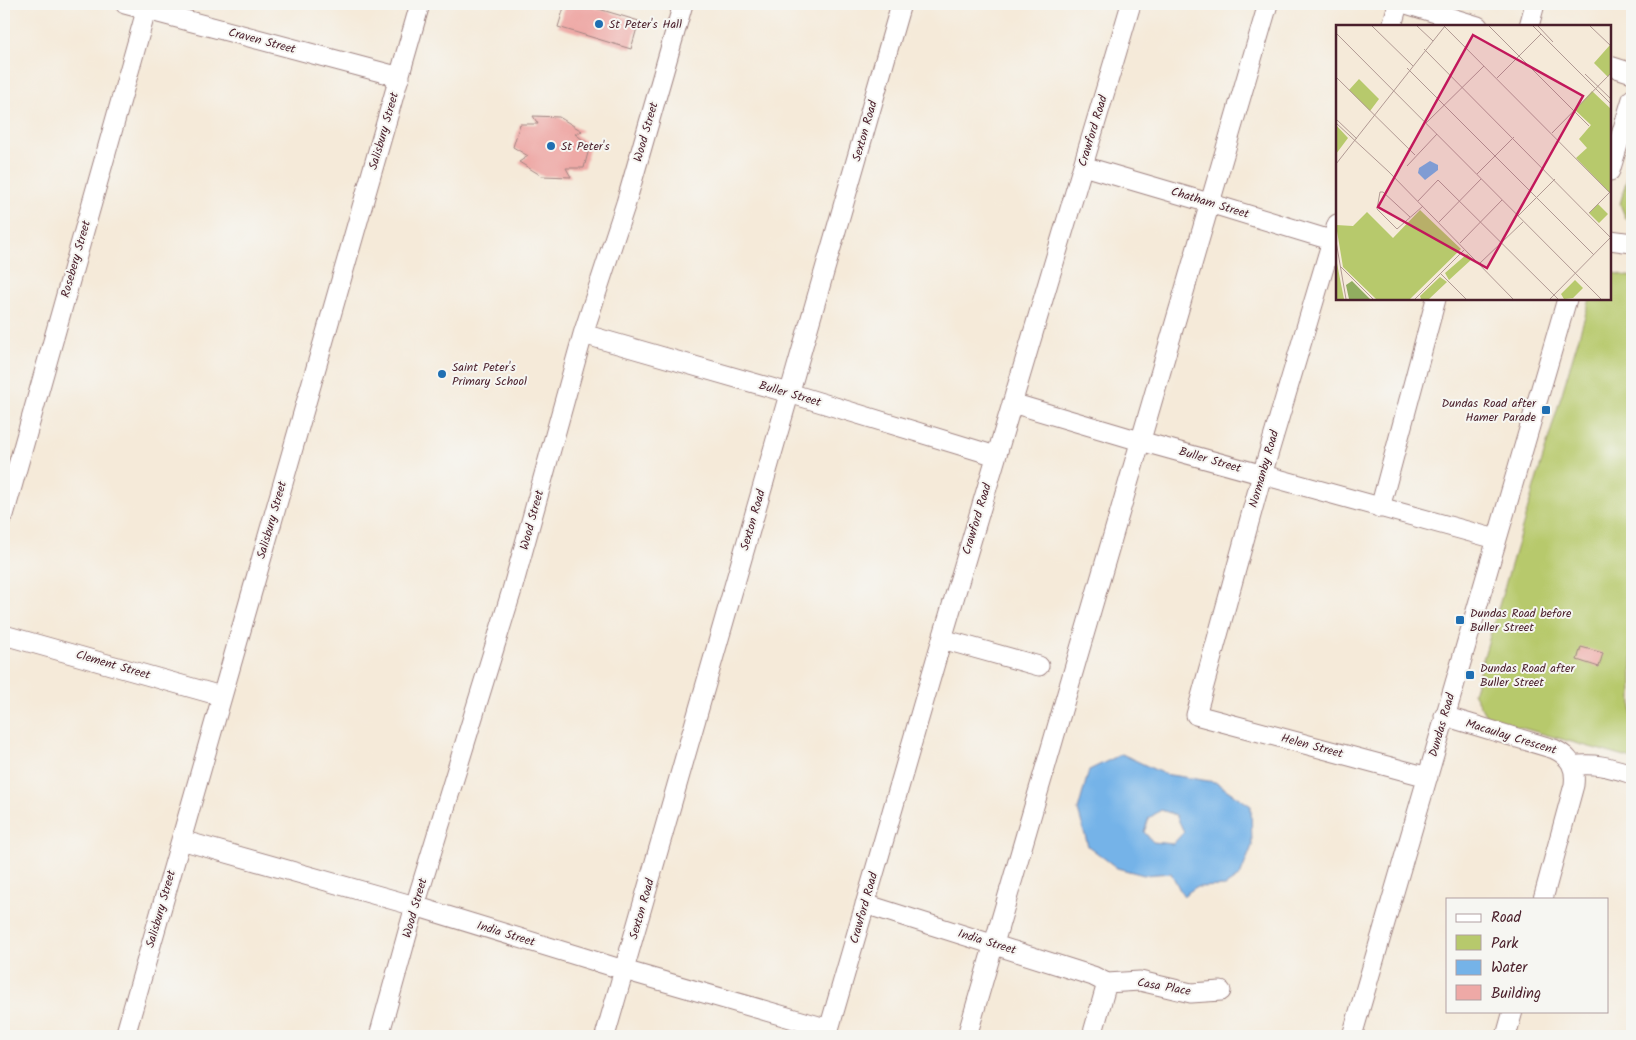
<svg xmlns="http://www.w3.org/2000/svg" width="1636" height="1040" font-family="Kalam,sans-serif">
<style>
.green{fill:#b7c96c;stroke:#80744c}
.water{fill:#75b3e8;stroke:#60698a;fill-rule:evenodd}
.building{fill:#eea9a6}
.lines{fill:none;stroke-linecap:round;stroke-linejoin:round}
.minor-casing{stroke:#a08482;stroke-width:21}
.minor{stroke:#fff;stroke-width:19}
.poi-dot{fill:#1f6fb2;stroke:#f6f6f2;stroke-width:2}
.labels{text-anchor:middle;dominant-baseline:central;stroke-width:4;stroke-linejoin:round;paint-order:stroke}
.poi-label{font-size:12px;fill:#4a1f2b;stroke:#f6f6f2;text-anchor:start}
.street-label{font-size:12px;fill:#4a1f2b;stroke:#f6f6f2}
.inset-road{fill:none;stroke:#b19993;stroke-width:1}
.view{fill:#c2185b;fill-opacity:0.15;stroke:#c2185b;stroke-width:2.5}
.inset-edge{fill:none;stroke:#4a1f2b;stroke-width:2.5}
</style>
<rect width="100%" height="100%" fill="#f6f6f2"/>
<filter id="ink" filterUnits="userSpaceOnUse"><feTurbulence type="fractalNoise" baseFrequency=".02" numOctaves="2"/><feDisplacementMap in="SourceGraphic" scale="10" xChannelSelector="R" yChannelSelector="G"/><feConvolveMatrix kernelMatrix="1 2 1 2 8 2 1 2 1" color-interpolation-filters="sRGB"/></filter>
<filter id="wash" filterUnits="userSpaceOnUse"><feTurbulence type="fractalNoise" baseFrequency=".0096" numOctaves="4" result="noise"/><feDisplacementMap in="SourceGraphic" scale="20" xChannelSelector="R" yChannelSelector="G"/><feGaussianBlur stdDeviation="1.12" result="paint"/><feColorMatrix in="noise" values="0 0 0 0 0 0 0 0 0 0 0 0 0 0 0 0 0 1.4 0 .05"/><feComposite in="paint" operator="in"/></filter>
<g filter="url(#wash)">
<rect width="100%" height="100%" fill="#f5ead9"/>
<path class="green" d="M1632 160V224L1626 219 1620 204Z
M1610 272 1632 277V759L1487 718 1473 693 1590 299H1610Z"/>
<path class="water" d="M1122 754 1164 774 1215 782 1251 806 1252 846 1240 876 1225 886 1196 887 1183 896 1171 873 1144 875 1117 868 1088 846 1078 810 1089 770ZM1161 810 1176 815 1184 832 1173 844 1153 842 1144 832 1149 818Z"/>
<g id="blocks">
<path class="building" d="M565 4H582L639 21 631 49 558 27Z
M533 116 559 117 582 131 575 134 590 145 584 168H566L571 177 542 176 519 162 528 156 513 147 520 124H538Z
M1581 647 1603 653 1599 667 1577 660Z"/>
</g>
</g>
<g filter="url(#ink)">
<use href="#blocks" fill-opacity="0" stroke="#a08482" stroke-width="1"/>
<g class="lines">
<defs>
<path id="minor" d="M125 4 400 77
M1406 4 1478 26
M1392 26 1398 4
M1529 26 1535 4
M1610 66 1632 73
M1083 166 1209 203 1337 242
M1610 171 1632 99
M1337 224 1262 475 1196 715 1428 777
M1610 240 1632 243
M583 334 789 393 996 456
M1012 403 1140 441 1496 539
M1380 508 1436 299
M4 515 148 4
M4 635 221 696
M942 639 1039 666
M1444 716 1554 749C1571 757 1576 768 1574 785L1543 899
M1573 766C1594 762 1612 768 1632 774
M181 840 415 906 624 970 829 1029
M865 904 1093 976 1107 983
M1107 983 1140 981 1191 993 1221 991
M125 1036 420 4
M379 1036 415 906 512 590 583 334 626 203 683 4
M605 1036 901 4
M827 1036 942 639 1131 4
M967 1036 1268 4
M1092 1036 1107 983
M1352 1036 1567 299
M1506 1036 1513 1011"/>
</defs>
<use href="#minor" class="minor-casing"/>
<use href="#minor" class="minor"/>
</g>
</g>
<g class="poi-dot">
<circle cx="599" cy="24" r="5"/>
<circle cx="551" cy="146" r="5"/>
<circle cx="442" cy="374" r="5"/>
<rect x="1541" y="405" width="10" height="10" rx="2.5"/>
<rect x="1455" y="615" width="10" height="10" rx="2.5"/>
<rect x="1465" y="670" width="10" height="10" rx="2.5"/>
</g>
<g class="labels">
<g class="poi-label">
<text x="609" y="24">St Peter's Hall</text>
<text x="561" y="146">St Peter's</text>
<text x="452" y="367">Saint Peter's<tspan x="452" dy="14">Primary School</tspan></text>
<text x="1536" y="403" text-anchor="end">Dundas Road after<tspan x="1536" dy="14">Hamer Parade</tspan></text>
<text x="1470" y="613">Dundas Road before<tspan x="1470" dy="14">Buller Street</tspan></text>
<text x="1480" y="668">Dundas Road after<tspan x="1480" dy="14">Buller Street</tspan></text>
</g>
<g class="street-label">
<text transform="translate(262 41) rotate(15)">Craven Street</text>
<text transform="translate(384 131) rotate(-74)">Salisbury Street</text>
<text transform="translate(865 131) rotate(-74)">Sexton Road</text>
<text transform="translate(1093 131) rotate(-73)">Crawford Road</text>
<text transform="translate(646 132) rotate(-74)">Wood Street</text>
<text transform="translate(1210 203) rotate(17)">Chatham Street</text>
<text transform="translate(76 259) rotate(-74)">Rosebery Street</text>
<text transform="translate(790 394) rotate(16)">Buller Street</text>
<text transform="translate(1210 460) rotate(16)">Buller Street</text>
<text transform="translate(1264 469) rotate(-74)">Normanby Road</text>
<text transform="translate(977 519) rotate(-73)">Crawford Road</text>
<text transform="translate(272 520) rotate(-74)">Salisbury Street</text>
<text transform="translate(532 520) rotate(-75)">Wood Street</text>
<text transform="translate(753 520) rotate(-74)">Sexton Road</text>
<text transform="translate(113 665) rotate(16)">Clement Street</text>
<text transform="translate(1442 725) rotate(-74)">Dundas Road</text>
<text transform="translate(1511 737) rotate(17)">Macaulay Crescent</text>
<text transform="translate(1312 746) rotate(15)">Helen Street</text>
<text transform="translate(415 908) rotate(-74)">Wood Street</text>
<text transform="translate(864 908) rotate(-74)">Crawford Road</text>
<text transform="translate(161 909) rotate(-74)">Salisbury Street</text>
<text transform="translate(642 909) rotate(-74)">Sexton Road</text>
<text transform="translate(506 934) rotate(17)">India Street</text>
<text transform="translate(987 942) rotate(17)">India Street</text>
<text transform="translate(1164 987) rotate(10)">Casa Place</text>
</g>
</g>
<g transform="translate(1336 25)">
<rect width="275" height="275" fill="#f5ead9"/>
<path d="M274 20 275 48 272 52 258 38ZM23 54 43 74 34 86 13 65ZM256 66 275 84V169L240 133 251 123 243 114 255 100 239 85ZM0 100 12 113 0 129ZM262 179 272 189 263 198 253 188ZM84 185 125 224 74 274H40L7 242 0 200 17 201 31 187 57 213ZM131 229 136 234 113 255 109 248ZM0 233 5 259 8 274H0ZM104 252 111 257 93 274H85L84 271ZM239 255 247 263 237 273 228 274 225 269Z" fill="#b7c96c"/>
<path d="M16 256 34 274H13L10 260Z" fill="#91ad60"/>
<path d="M94 136 102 140V145L89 155 82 148 83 143Z" fill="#75b3e8"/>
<path class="inset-road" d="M36 1 77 41M81 1 97 16M108 1 275 169M153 1 253 101M197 1 275 79M202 1 217 17M254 1 275 21M0 8 265 274M88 24 275 213M71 43 258 230M249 49 275 74M0 52 79 130M161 53 205 9M0 94 21 114M0 98 53 147 177 274M90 98 148 41M216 108 275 48M0 139 109 1M71 141 101 109M141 149 178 112M82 176 102 155 222 274M253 188 274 167M182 191 219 154M74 192 47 167H44L41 184 61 204 87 181M103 197 145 154M0 216 10 274M124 218 166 175M143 239 187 197M4 241 37 274M105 249 130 274M79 274 128 225M214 274 274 213"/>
<path class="view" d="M137 10 247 71 151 243 42 182Z"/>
<rect width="275" height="275" class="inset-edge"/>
</g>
<rect width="1636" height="1040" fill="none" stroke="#f6f6f2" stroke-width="20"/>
<rect x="1446" y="898" width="162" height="115" fill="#f6f6f2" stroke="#b1a0a2"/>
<rect x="1456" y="914" width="25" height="8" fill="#ffffff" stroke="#b1a0a2"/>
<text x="1491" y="922" font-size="15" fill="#4a1f2b">Road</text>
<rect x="1456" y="935" width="25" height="15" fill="#b7c96c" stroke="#b1a0a2"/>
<text x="1491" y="948" font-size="15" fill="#4a1f2b">Park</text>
<rect x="1456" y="960" width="25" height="15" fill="#75b3e8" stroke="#b1a0a2"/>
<text x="1491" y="972" font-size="15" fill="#4a1f2b">Water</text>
<rect x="1456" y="985" width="25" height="15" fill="#eea9a6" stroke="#b1a0a2"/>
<text x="1491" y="998" font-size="15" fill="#4a1f2b">Building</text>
</svg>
